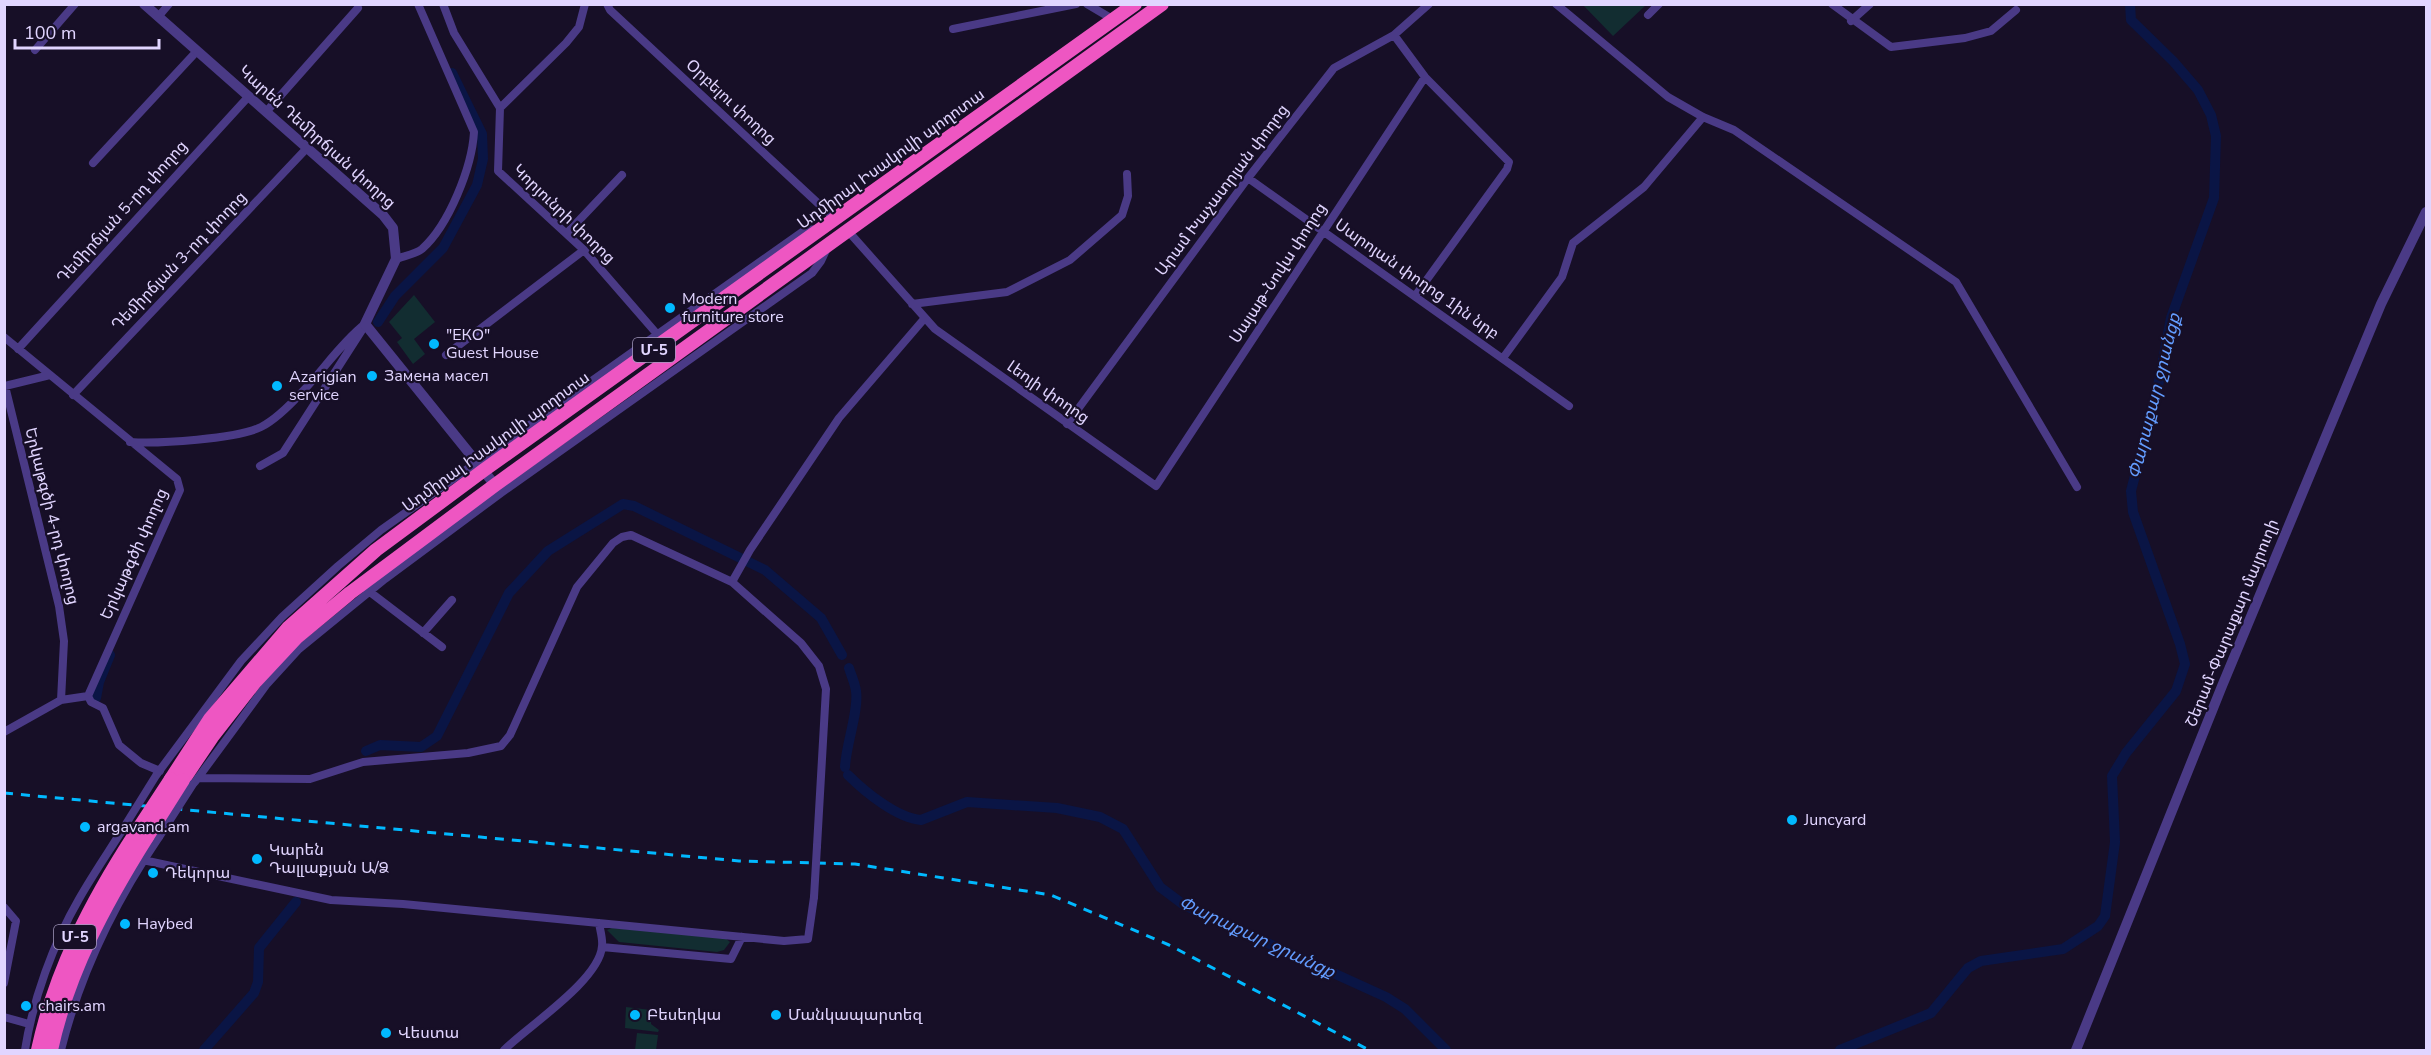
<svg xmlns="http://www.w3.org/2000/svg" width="2431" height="1055" font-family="'Nunito Sans','Noto Sans Armenian',sans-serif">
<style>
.green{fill:#122d31}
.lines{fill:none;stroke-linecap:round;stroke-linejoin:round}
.canal{stroke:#0a1545;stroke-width:10}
.minor{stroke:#4a3a86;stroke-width:8}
.tertiary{stroke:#4a3a86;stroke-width:10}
.trunk{stroke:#ee56c2;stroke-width:14}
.rail{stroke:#01b9ff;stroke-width:3;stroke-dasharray:9 8;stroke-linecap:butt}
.minor-bridge{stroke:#4a3a86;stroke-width:8}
.trunk-bridge{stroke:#ee56c2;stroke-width:14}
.poi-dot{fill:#01b9ff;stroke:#170f27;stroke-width:2}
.labels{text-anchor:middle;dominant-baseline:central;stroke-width:4.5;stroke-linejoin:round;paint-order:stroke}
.shield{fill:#170f27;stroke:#a49abe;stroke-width:1.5}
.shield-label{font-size:15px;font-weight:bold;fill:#e1d5ff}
.street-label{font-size:16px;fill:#e1d5ff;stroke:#170f27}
.poi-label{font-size:16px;fill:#e1d5ff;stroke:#170f27;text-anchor:start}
.water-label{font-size:18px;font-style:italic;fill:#639cff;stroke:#170f27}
</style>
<rect width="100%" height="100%" fill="#170f27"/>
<path class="green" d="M1583 5H1646L1613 36Z
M414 295 435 322 414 339 425 354 413 364 397 342 402 338 389 322Z
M612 928 724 937 730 942 724 950 717 952 619 942 607 930Z
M626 1007 651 1010V1024L659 1030 658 1032 625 1028Z
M637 1033 658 1035 656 1050H635Z"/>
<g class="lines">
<path class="canal" d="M378 322 395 296 443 248 477 185 483 159 482 134 452 73
M96 698 99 682 110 655
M366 751 380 745 421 747 437 736 509 593 548 551 623 504 634 506 765 570 821 618 842 655
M845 767C846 744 859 711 856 691 855 683 851 675 849 668
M848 775C865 792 897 818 921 820L967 802 1057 808 1100 817 1123 829 1160 887 1184 905 1386 997 1405 1009 1446 1050
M204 1050 254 993 258 982 259 948 296 902
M1840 1050 1931 1013 1968 968 1981 961 2063 949 2098 926 2105 916 2115 842 2112 776 2126 753 2176 691 2185 664 2180 644 2133 512 2131 491 2158 386 2171 318 2214 198 2216 136 2211 115 2198 90 2173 61 2131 20 2130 4"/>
<path class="minor" d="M443 4 454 33 500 108 498 171 584 250 657 334
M607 4 610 10 836 220
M1087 4 1114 20
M1556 4 1668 97 1703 117 1734 130 1956 282 2077 487
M1832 4 1891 47 1965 38 1991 31 2016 10
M1648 15 1659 4
M158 17 169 4
M1851 21 1870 4
M953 29 1076 4
M1394 35 1425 77 1509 162 1507 169 1415 296
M35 50 75 4
M500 108 566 43 579 27 585 4
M266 112 358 8
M93 163 197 51
M1248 178 1569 406
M848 231 935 329 1156 486 1425 77
M567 233 622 175
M396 259C404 256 416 254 422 249 449 225 472 167 474 132L418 4
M912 304 1007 292 1070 260 1122 215 1128 196 1127 174
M4 337 177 479 180 490 88 696
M18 349 249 96
M446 355 584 250
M1503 358 1562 277 1573 243 1644 187 1703 117
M50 375 5 386 59 606 64 641 61 700
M73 395 307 148
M1067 424 1248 178 1334 68 1394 35 1429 4
M130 442C158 444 237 439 261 427 275 420 292 403 303 391 324 369 341 343 365 324
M260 466 283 453 362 330
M732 582 750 550 839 418 924 319
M366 589 442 647
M423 633 452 600
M88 696 91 702 103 708 119 745 141 763 160 771
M4 732 61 700 88 696
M157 774 241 661 282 617 338 566 381 530 805 230 819 229
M198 778 310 779 363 762 468 753 501 746 510 735 577 587 613 543 622 537 631 535 732 582 801 643 819 666 826 689 817 846
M195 782 267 684 298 650 385 579 501 493 812 273 821 261 828 246
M143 860 331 900 403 904 784 941 808 939 814 897
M4 907 16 921 4 983
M602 947 731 959 742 937
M4 1017 29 1024
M25 1050C33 999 53 944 79 899 92 876 107 854 121 832
M61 1050C80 974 115 902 159 837
M504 1050C527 1027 600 980 602 946 603 939 600 930 599 923"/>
<path class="tertiary" d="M144 4 383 215 393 228 396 259 365 324 495 485
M2076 1050 2222 686 2381 304 2426 212"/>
<path class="trunk" d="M171 779 210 719 288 628 376 550 484 470 1135 4
M183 780 212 737 255 682 297 637 350 593 495 485 1162 4
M38 1050C55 971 91 902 135 834
M51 1050C68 972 105 904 147 837"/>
<path class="rail" d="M4 793 739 861 855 864 1051 895 1169 945 1369 1050"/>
<path class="minor-bridge" d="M121 832 157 774
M159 837 193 784
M814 897 817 846"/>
<path class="trunk-bridge" d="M135 834 171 779
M147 837 183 780"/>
</g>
<g class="poi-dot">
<circle cx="670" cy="308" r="6"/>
<circle cx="434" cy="344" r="6"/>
<circle cx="372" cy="376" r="6"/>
<circle cx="277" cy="386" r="6"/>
<circle cx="1792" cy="820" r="6"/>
<circle cx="85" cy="827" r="6"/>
<circle cx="257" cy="859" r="6"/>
<circle cx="153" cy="873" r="6"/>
<circle cx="125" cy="924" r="6"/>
<circle cx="26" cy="1006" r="6"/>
<circle cx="635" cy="1015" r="6"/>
<circle cx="776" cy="1015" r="6"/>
<circle cx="386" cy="1033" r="6"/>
</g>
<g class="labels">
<g class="shield">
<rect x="633" y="338" width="42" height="24" rx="4.5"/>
<rect x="54" y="925" width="42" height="24" rx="4.5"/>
</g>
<g class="shield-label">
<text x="654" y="350">Մ-5</text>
<text x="75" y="937">Մ-5</text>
</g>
<g class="street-label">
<text transform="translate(731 102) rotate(43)">Օրբելու փողոց</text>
<text transform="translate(317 137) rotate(42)">Կարեն Դեմիրճյան փողոց</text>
<text transform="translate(891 159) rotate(-36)">Ադմիրալ Իսակովի պողոտա</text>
<text transform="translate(1222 190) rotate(-53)">Արամ Խաչատրյան փողոց</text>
<text transform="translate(122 212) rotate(-48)">Դեմիրճյան 5-րդ փողոց</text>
<text transform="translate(564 214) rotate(44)">Կորյունրի փողոց</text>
<text transform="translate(179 261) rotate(-46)">Դեմիրճյան 3-րդ փողոց</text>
<text transform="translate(1278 273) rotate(-57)">Սայաթ-Նովա փողոց</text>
<text transform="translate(1417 279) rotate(35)">Սարոյան փողոց 1ին նրբ</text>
<text transform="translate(1048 392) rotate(35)">Լեոյի փողոց</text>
<text transform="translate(496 442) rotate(-36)">Ադմիրալ Իսակովի պողոտա</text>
<text transform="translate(52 516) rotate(76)">Երկաթգծի 4-րդ փողոց</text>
<text transform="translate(134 554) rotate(-66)">Երկաթգծի փողոց</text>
<text transform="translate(2232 623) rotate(-68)">Շերամ-Փարաքար մայրուղի</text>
</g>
<g class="poi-label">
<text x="682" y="299">Modern<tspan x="682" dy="18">furniture store</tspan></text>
<text x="446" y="335">"ЕКО"<tspan x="446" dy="18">Guest House</tspan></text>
<text x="384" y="376">Замена масел</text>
<text x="289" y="377">Azarigian<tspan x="289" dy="18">service</tspan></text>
<text x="1804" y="820">Juncyard</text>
<text x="97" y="827">argavand.am</text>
<text x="269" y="850">Կարեն<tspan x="269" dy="18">Դալլաքյան Ա/Ձ</tspan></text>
<text x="165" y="873">Դեկորա</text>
<text x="137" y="924">Haybed</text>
<text x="38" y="1006">chairs.am</text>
<text x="647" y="1015">Բեսեդկա</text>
<text x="788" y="1015">Մանկապարտեզ</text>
<text x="398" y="1033">Վեստա</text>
</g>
<g class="water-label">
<text transform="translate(2154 396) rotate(-76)">Փարաքար ջրանցք</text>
<text transform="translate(1257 937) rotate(25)">Փարաքար ջրանցք</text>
</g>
</g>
<rect width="2431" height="1055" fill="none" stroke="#e1d5ff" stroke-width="12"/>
<path d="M15 39v9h144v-9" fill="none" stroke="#e1d5ff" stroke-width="3"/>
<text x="24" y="39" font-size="18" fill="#e1d5ff" stroke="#170f27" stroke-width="4.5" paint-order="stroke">100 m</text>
</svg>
